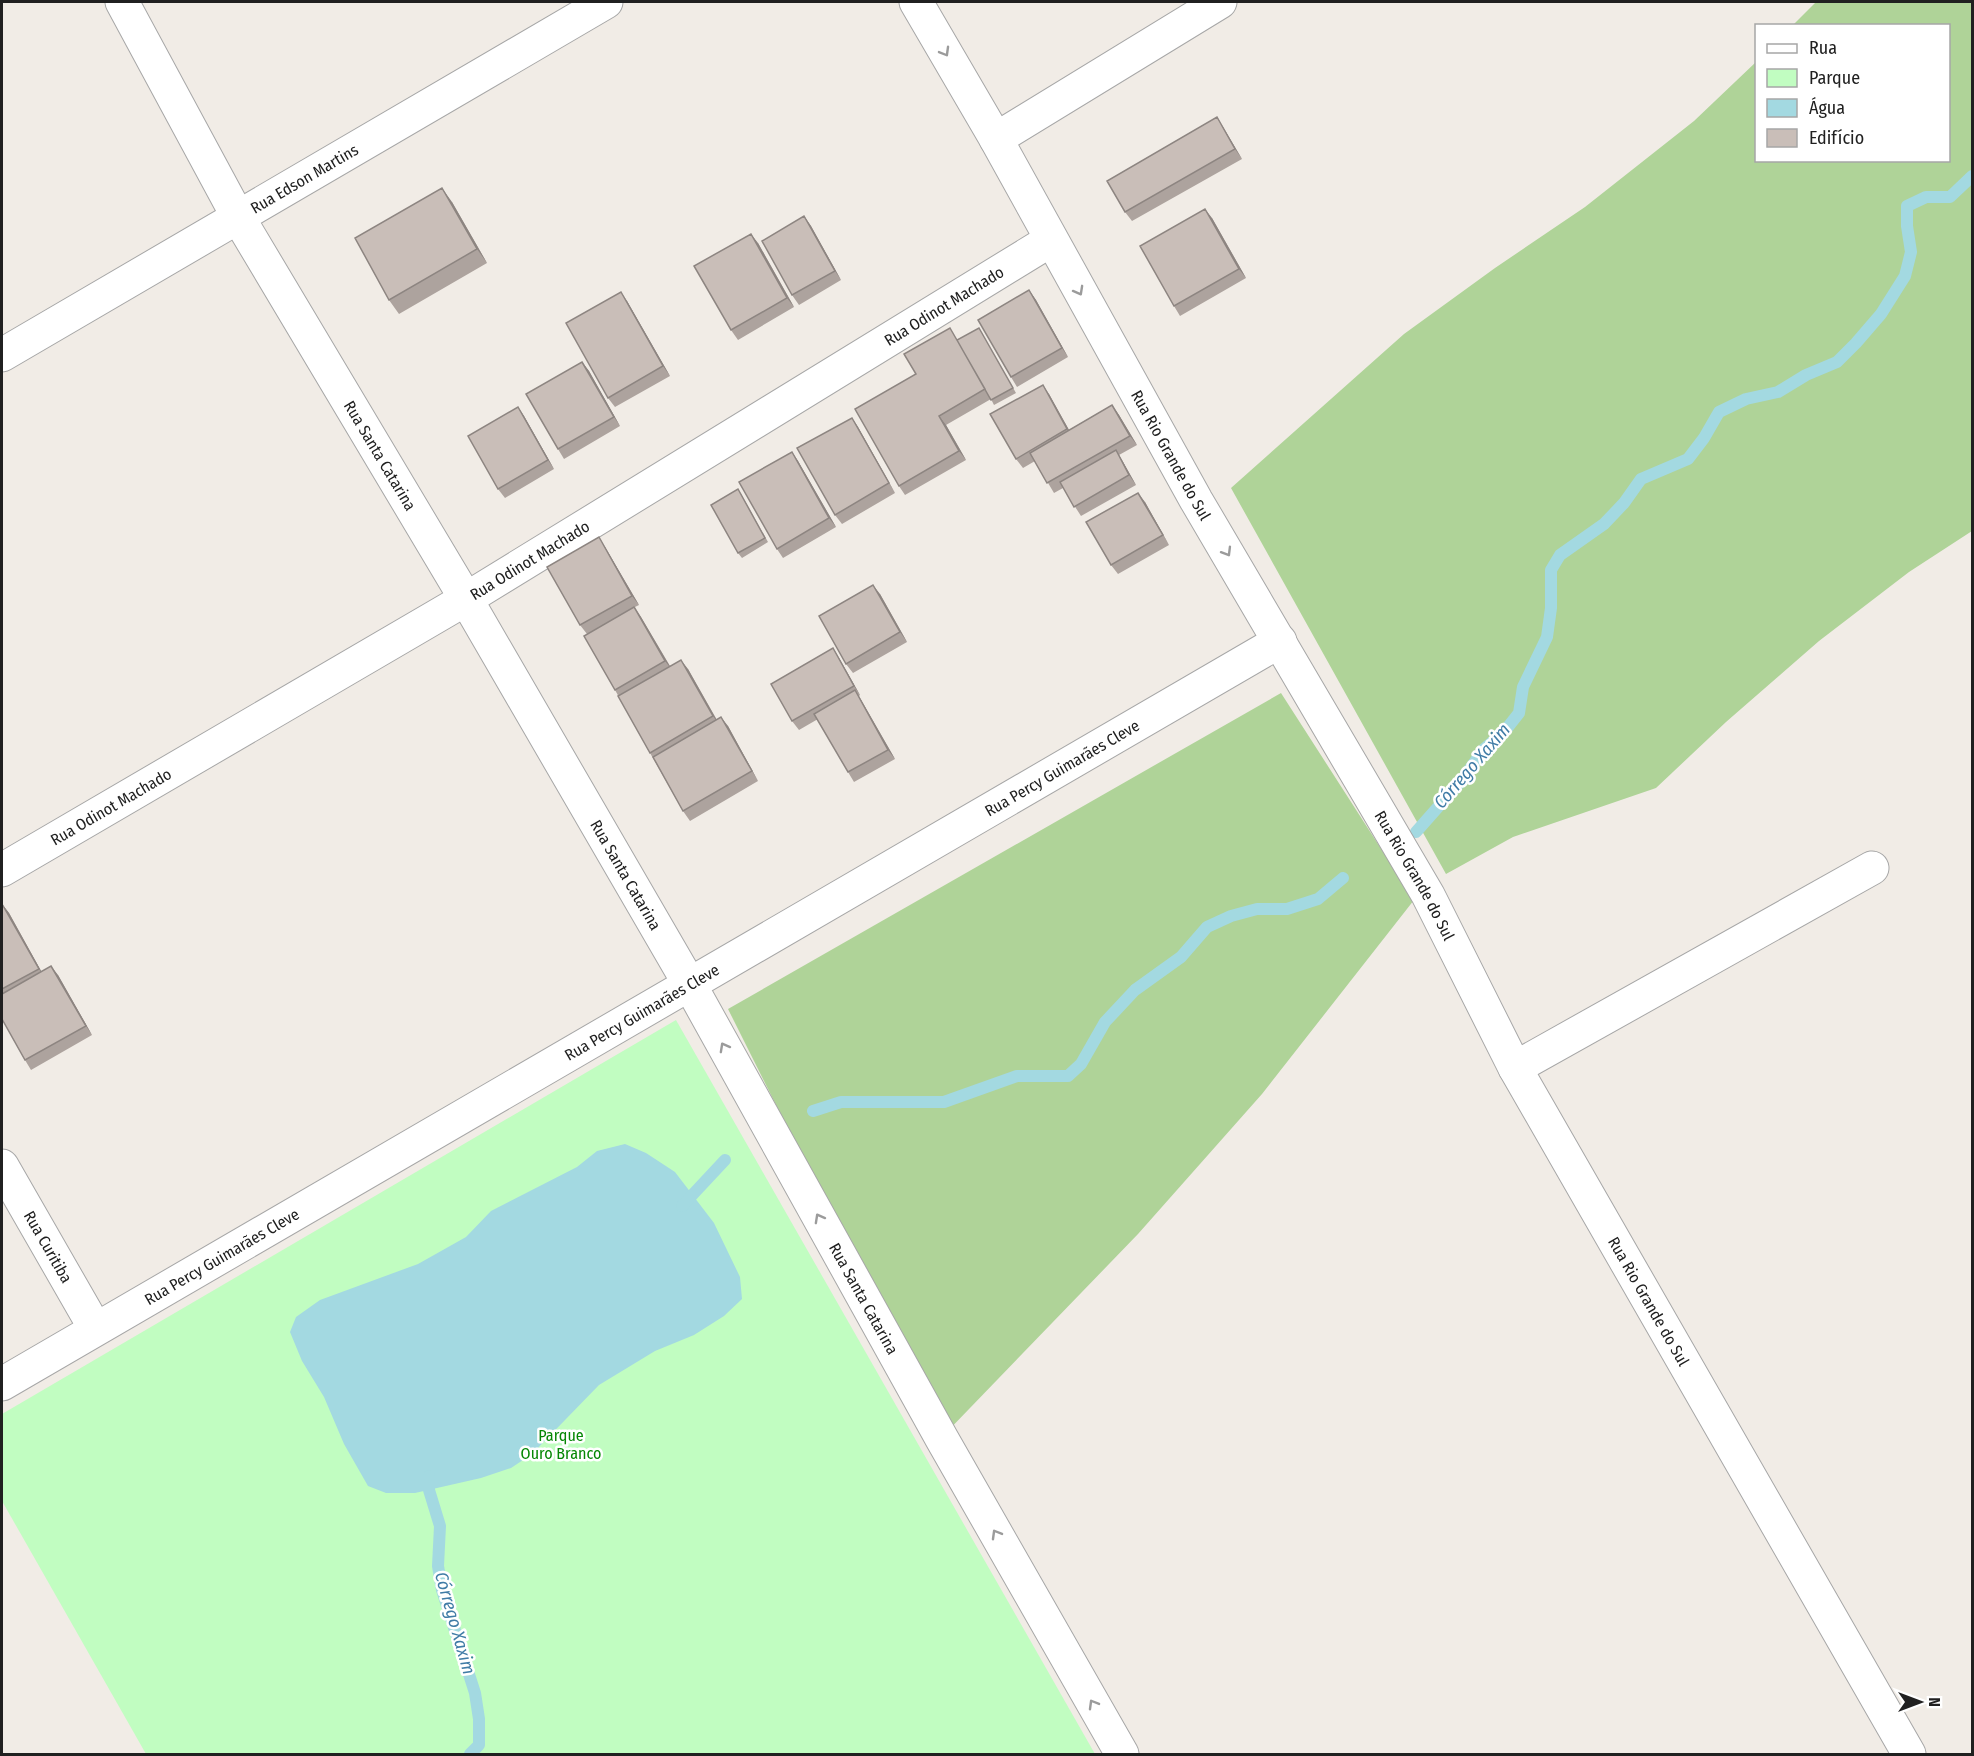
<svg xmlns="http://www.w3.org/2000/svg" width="1974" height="1756" font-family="'Fira Sans Condensed',sans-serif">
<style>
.forest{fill:#afd398}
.park{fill:#c1fdc1}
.water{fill:#a3d9e1}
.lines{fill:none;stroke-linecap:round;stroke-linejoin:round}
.stream{stroke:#a3d9e1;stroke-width:12}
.minor-casing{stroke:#a7a7a7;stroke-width:35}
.tertiary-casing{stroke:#a7a7a7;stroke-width:35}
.minor{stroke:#fff;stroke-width:33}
.tertiary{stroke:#fff;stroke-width:33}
.wall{fill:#ada39e}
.shaded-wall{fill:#8d8581}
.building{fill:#c9beb8;stroke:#8d8581;stroke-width:1.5}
.oneway{stroke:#9b9b9b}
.labels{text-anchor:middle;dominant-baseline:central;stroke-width:5;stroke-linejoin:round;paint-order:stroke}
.street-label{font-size:16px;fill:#202020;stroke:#fff}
.park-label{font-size:16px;fill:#058704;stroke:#fff}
.water-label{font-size:18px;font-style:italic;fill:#407ca6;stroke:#fff}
</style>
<rect width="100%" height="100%" fill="#f1ece6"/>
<path class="forest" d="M1816 2H1972V531L1909 572 1819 641 1726 722 1656 788 1513 837 1446 874 1231 488 1404 334 1495 268 1585 207 1694 121 1756 62V160H1948V26L1793 25Z
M1281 693 1414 900 1262 1094 1138 1234 942 1437 728 1009Z"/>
<path class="park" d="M676 1020 1095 1754H146L2 1501V1414Z"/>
<path class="water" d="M625 1144 646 1153 675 1172 714 1223 740 1277 742 1299 724 1316 694 1335 655 1351 599 1385 532 1454 511 1468 481 1478 415 1493H386L368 1486 344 1444 324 1397 302 1361 290 1332 296 1317 320 1300 418 1264 466 1237 491 1211 577 1167 597 1151Z"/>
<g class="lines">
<path class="stream" d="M1416 832 1462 780 1484 749 1504 732 1519 713 1523 687 1547 637 1551 608V570L1560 555 1604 524 1624 503 1641 479 1688 459 1704 438 1719 412 1746 399 1778 392 1806 375 1837 362 1856 343 1881 314 1905 276 1911 252 1907 226V206L1926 197H1950L1972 176
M813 1111 841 1102H944L1017 1076H1068L1081 1064 1105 1022 1135 990 1181 957 1207 927 1231 916 1257 909H1287L1318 899 1343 878
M682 1206 725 1160
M429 1476V1490L440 1526 438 1566 442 1590 475 1693 479 1719V1745L470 1754"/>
<defs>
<g id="minor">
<path d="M996 139 1220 2"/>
<path id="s1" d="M2 355 606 2"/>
<path id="s2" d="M2 870 466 599 1051 240"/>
<path d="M1515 1068 1872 868"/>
<path id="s3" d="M2 1166 95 1328"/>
<path id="s4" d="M2 1384 1280 641"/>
</g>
<g id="tertiary">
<path id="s5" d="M122 2 238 217 466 599 690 985 942 1439 1122 1754"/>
<path id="s6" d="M916 2 996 139 1196 500 1428 895 1515 1068 1909 1754"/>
</g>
</defs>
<use href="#minor" class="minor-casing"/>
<use href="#tertiary" class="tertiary-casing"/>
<use href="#minor" class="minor"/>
<use href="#tertiary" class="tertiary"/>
</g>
<path class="wall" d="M1217 117 1223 127 1242 159 1132 221 1125 212Z
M452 202 487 263 399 314 389 300Z
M804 216 811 226 841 280 799 305 792 295Z
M1212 218 1246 278 1180 316 1174 306Z
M758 243 794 307 738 340 731 330Z
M1029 290 1036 300 1068 357 1017 387 1011 377Z
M627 301 670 376 615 407 608 398Z
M979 328 1016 393 994 405 991 399 946 425 966 460 905 495 899 486 916 374Z
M582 362 589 371 620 426 564 459 558 449Z
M1049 394 1069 430 1112 405 1119 415 1137 445 1119 455 1136 485 1081 516 1063 488 1054 493 1035 461 1023 468 1016 459Z
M518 407 524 416 554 469 505 498 498 489Z
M852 418 858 427 895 493 842 524 835 515Z
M792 452 798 461 836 527 783 558 777 549Z
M741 494 768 542 742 558 738 553Z
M1145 502 1169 545 1118 574 1111 565Z
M605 547 639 605 635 607 641 617 670 666 688 669 717 720 728 726 758 781 690 821 683 811 650 753 615 690 587 634 580 625Z
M880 594 907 642 853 673 846 664Z
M833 648 839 658 860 695 859 696 895 759 854 782 848 772 818 719 799 730 792 721Z
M2 904 9 913 41 971 58 975 92 1035 31 1070 25 1060 2 1019Z"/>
<path class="shaded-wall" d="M1217 117 1223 127 1242 159 1235 149Z
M442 188 452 202 487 263 477 249Z
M1205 209 1212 218 1246 278 1239 269Z
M804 216 811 226 841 280 835 271Z
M751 234 758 243 794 307 787 298Z
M1029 290 1036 300 1068 357 1062 348Z
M621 292 627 301 670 376 663 366Z
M582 362 589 371 620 426 614 417Z
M1043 385 1049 394 1074 439 1067 429Z
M1112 405 1119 415 1137 445 1130 436Z
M518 407 524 416 554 469 548 460Z
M939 416 946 425 966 460 959 451Z
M852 418 858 427 895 493 889 483Z
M1116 450 1122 460 1136 485 1129 475Z
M792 452 798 461 836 527 829 518Z
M1138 493 1145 502 1169 545 1163 535Z
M599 537 605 547 639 605 632 596Z
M873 585 880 594 907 642 900 632Z
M634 607 641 617 672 670 665 661Z
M833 648 839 658 860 695 854 686Z
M681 660 688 669 720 726 713 716Z
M855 690 861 700 895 759 888 750Z
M721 717 728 726 758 781 752 771Z
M2 904 9 913 45 978 39 969Z
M51 966 58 975 92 1035 86 1026Z"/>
<path class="building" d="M1217 117 1235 149 1125 212 1107 181Z
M442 188 477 249 389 300 355 238Z
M1205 209 1239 269 1174 306 1140 246Z
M804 216 835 271 792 295 762 241Z
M751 234 787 298 731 330 694 266Z
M1029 290 1062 348 1011 377 978 320Z
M621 292 663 366 608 398 566 323Z
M950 328 985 389 939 416 959 451 899 486 855 409 916 374 904 354Z
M979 328 1013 388 991 400 957 340Z
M582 362 614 417 558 449 526 394Z
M1043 385 1067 429 1016 459 990 414Z
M1112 405 1130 436 1047 483 1030 453Z
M518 407 548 460 498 489 468 436Z
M852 418 889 483 835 515 797 448Z
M1116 450 1129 475 1074 507 1060 482Z
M792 452 829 518 777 549 739 482Z
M738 489 765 538 738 553 711 505Z
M1138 493 1163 535 1111 565 1086 522Z
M599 537 632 596 580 625 547 567Z
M873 585 900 632 846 664 819 616Z
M634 607 665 661 615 690 584 636Z
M833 648 854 686 792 721 771 684Z
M681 660 713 716 650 753 618 696Z
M855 690 888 750 848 772 814 714Z
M721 717 752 771 683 811 653 757Z
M2 904 39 969 2 989Z
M51 966 86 1026 25 1060 2 1019V994Z"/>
<defs><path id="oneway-chevron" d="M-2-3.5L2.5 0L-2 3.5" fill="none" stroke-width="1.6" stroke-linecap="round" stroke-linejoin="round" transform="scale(1.5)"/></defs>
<g class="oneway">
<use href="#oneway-chevron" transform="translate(945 52) rotate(60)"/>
<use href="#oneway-chevron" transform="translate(1079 291) rotate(61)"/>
<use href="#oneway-chevron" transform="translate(1227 552) rotate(59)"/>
<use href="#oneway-chevron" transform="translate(724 1047) rotate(-119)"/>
<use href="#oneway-chevron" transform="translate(819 1218) rotate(-119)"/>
<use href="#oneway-chevron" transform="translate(996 1534) rotate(-120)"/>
<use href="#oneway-chevron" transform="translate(1093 1704) rotate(-120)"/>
</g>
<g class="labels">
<g class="street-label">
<text stroke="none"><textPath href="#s1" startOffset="350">Rua Edson Martins</textPath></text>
<text stroke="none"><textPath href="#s2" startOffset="1098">Rua Odinot Machado</textPath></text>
<text stroke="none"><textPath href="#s5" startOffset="522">Rua Santa Catarina</textPath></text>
<text stroke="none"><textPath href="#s6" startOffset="520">Rua Rio Grande do Sul</textPath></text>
<text stroke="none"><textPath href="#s2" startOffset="612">Rua Odinot Machado</textPath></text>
<text stroke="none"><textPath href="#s4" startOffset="1226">Rua Percy Guimarães Cleve</textPath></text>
<text stroke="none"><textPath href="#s2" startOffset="126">Rua Odinot Machado</textPath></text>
<text stroke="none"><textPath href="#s5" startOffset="1008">Rua Santa Catarina</textPath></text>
<text stroke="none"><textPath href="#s6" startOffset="1006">Rua Rio Grande do Sul</textPath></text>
<text stroke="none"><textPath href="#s4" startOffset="740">Rua Percy Guimarães Cleve</textPath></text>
<text stroke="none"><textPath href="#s3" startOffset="93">Rua Curitiba</textPath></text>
<text stroke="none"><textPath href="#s4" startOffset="254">Rua Percy Guimarães Cleve</textPath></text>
<text stroke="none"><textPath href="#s5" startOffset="1494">Rua Santa Catarina</textPath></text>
<text stroke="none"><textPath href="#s6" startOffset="1492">Rua Rio Grande do Sul</textPath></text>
</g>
<g class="park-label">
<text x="561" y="1435">Parque<tspan x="561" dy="18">Ouro Branco</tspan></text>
</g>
<g class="water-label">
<text transform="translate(1472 766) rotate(-49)">Córrego Xaxim</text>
<text transform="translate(455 1623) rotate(74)">Córrego Xaxim</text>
</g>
</g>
<rect width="1974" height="1756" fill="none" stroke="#202020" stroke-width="6"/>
<rect x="1755" y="24" width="195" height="138" fill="#ffffff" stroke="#a6a6a6" stroke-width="1.5"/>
<rect x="1767" y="44" width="30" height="9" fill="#ffffff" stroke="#a6a6a6" stroke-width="1.5"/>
<text x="1809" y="54" font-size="18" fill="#202020">Rua</text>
<rect x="1767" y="69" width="30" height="18" fill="#c1fdc1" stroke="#a6a6a6" stroke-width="1.5"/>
<text x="1809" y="84" font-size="18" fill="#202020">Parque</text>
<rect x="1767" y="99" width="30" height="18" fill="#a3d9e1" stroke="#a6a6a6" stroke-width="1.5"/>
<text x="1809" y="114" font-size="18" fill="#202020">Água</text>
<rect x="1767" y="129" width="30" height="18" fill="#c9beb8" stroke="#a6a6a6" stroke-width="1.5"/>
<text x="1809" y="144" font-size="18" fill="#202020">Edifício</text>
<g transform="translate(1920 1702) rotate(90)" stroke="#ffffff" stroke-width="4.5" paint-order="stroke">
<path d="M0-4.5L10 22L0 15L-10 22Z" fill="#202020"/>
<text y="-9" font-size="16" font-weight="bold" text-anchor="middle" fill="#202020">N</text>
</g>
</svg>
